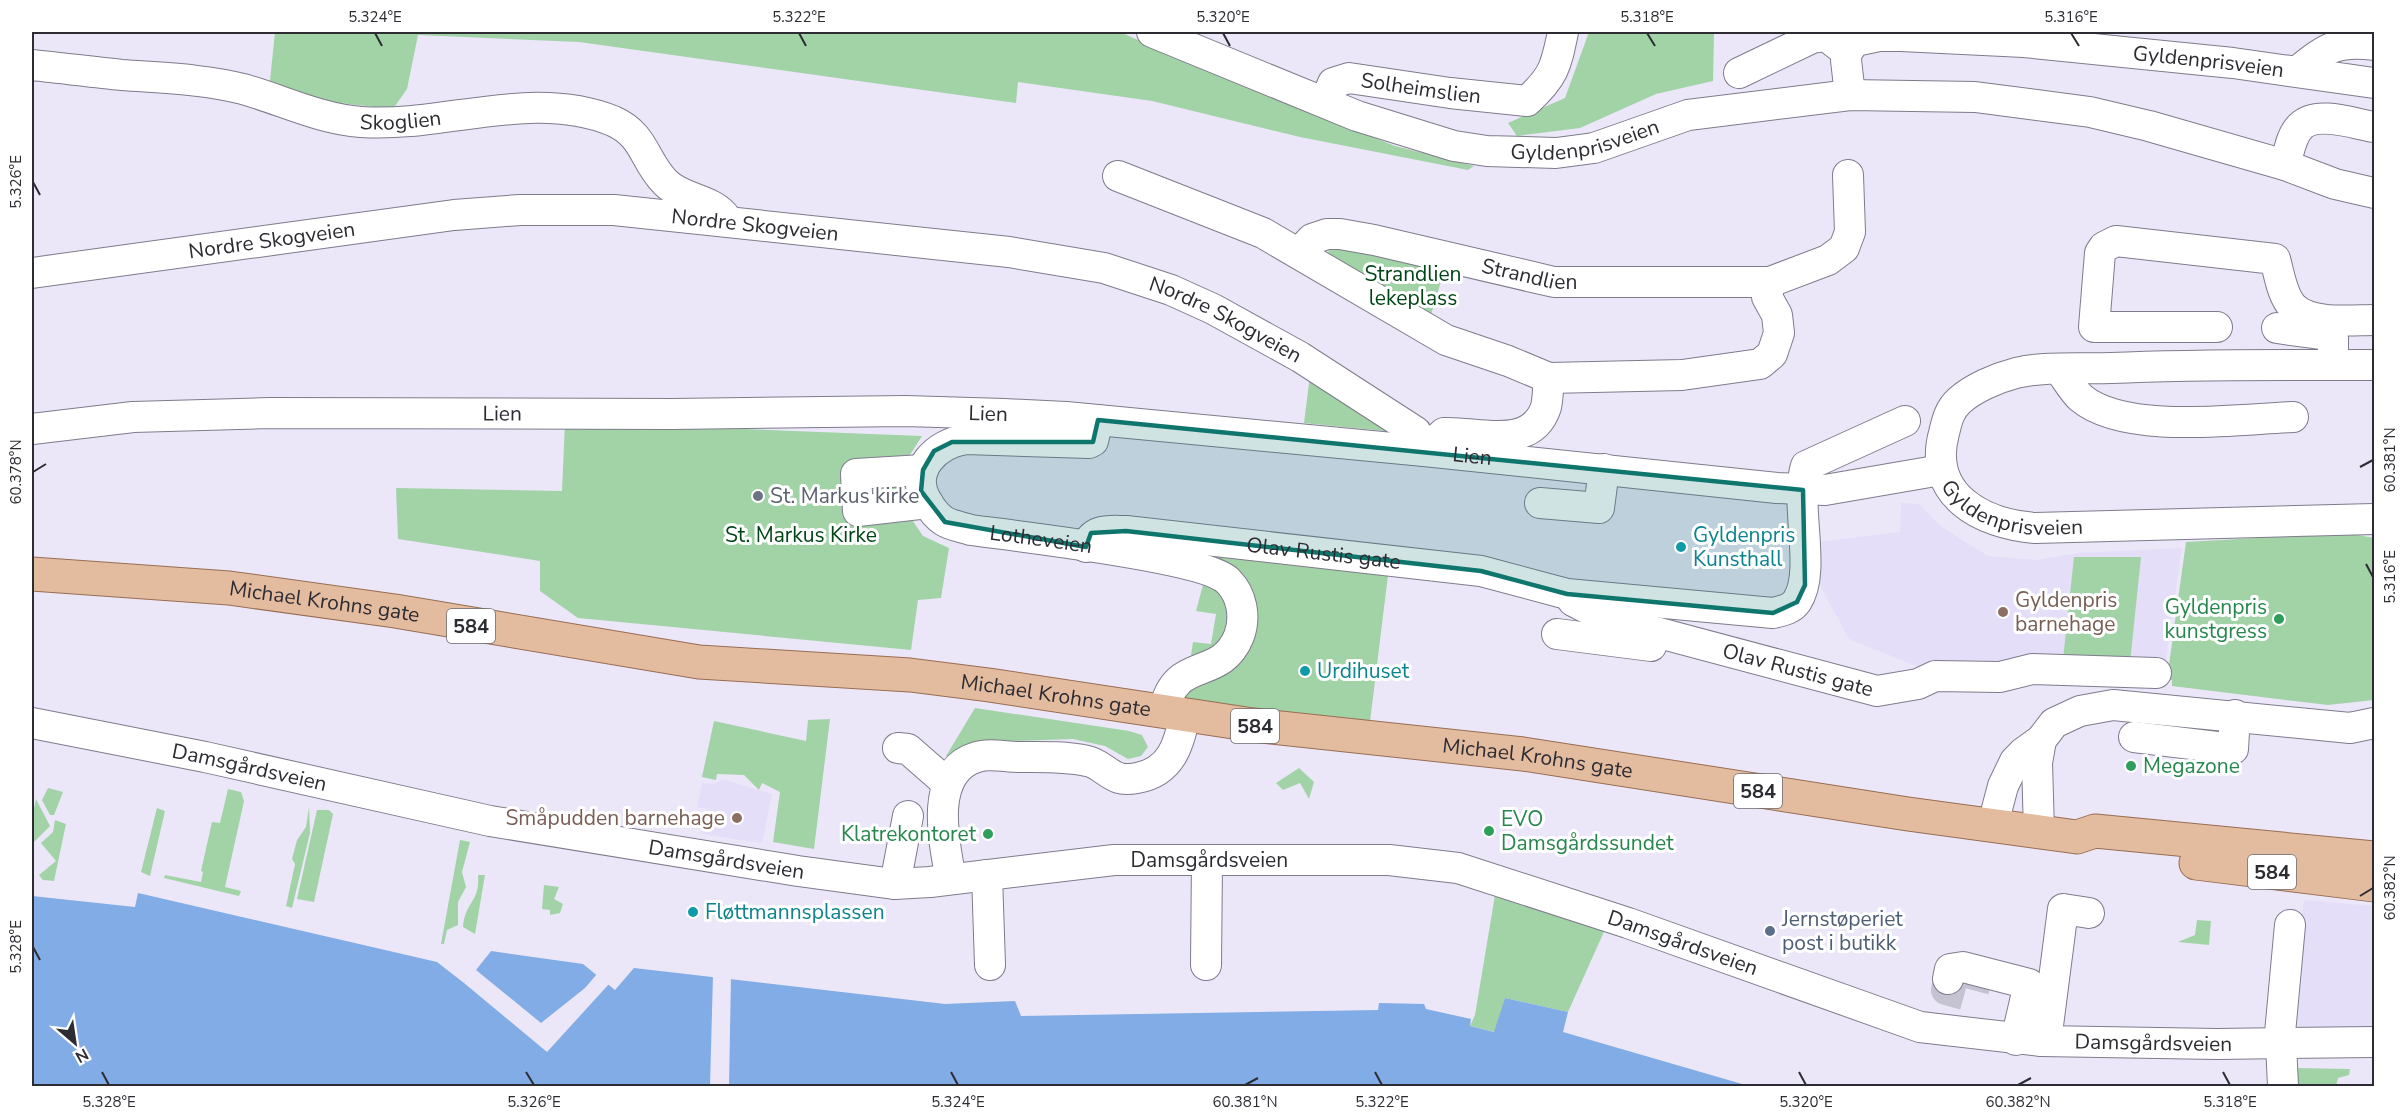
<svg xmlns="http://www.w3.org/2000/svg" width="2406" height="1118" font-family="'Nunito Sans',sans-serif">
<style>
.built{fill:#e5def8}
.green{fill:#a2d3a7}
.water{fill:#81ace5}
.pier{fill:#ebe7f9}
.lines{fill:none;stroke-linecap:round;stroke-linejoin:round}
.minor-tunnel{stroke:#c5c2d1;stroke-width:30;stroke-dasharray:30 15;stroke-linecap:butt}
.minor-casing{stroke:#7f7b8c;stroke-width:32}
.major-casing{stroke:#986d51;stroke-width:35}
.minor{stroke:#fff;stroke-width:30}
.major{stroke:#e3bca0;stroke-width:33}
.marked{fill:#0f766e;fill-opacity:0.2;stroke:#0f766e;stroke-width:4.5;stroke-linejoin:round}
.ticks{fill:none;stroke:#2e2c33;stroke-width:2}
.worship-dot{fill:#6b7280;stroke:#fff;stroke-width:2}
.culture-dot{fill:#0f9aa8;stroke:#fff;stroke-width:2}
.education-dot{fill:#8d6e63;stroke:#fff;stroke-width:2}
.leisure-dot{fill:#2e9e5b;stroke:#fff;stroke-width:2}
.service-dot{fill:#5c6f8a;stroke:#fff;stroke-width:2}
.labels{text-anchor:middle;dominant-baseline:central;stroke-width:6;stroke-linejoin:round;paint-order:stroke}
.shield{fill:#fff;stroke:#6d6b70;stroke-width:1.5}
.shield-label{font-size:20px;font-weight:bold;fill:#2e2c33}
.street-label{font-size:21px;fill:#2e2c33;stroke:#fff}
.park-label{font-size:21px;fill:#004515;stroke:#fff}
.worship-label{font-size:21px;fill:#5b616d;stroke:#fff;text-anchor:start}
.culture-label{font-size:21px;fill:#0d838f;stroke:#fff;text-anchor:start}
.education-label{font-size:21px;fill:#785e54;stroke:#fff;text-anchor:start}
.leisure-label{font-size:21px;fill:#27864d;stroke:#fff;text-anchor:end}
.service-label{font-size:21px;fill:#4e5e75;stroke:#fff;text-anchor:start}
.neatline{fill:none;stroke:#2e2c33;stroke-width:2}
.ticks-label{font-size:15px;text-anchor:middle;fill:#2e2c33}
</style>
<rect width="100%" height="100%" fill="#ebe7f9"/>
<path class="built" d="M1901 503 1919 504 1940 526 1988 556 2036 560 2079 553 2182 548 2165 667H1919L1849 639 1819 584 1817 542 1900 532Z
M722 779 772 794 762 843 701 834 707 809 697 807 702 783 715 784Z
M2304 900 2374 906V1033L2285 1030Z"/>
<path class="green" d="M275 32H1120L1207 71 1395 146 1474 166 1468 170 1300 137 1152 101 1018 82 1016 103 579 42 418 35 407 89 393 109 294 98 269 90Z
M1589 32H1714L1713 81 1656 94 1580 128 1517 136 1508 123 1565 98Z
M1331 244 1445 268 1428 325 1325 262Z
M1310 375 1385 420V431L1304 423Z
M565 422 922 436 906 461 900 492 906 511 923 536 949 548 941 598 918 600 911 650 578 618 540 591V561L398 539 396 488 562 491Z
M2347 533 2374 538V700L2328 705 2172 686V680L2167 679 2186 542Z
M1181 538 1390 559 1368 738 1164 711 1188 675 1193 642 1211 644 1216 614 1196 611 1204 581Z
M2074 557H2141L2130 663 2063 659Z
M975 708 1129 731 1142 735 1148 747 1141 756 1128 759 1105 746 1073 739 983 742 959 758 946 756Z
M830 719 814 849 773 842 780 792 762 783 759 790 744 775 717 774 716 780 702 777 714 721 806 741 808 720Z
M1299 768 1314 782 1309 799 1300 783 1283 790 1276 783Z
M48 788 63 792 54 815H50L42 800Z
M228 789 241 792 244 801 225 887 241 891 239 896 164 878 165 875 201 882 203 872 201 871 212 822 220 823Z
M36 799 50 826 32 844V817Z
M309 807 310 833 292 908 286 906 295 864 292 859 297 840 306 827Z
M157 808 165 811 150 876 141 872Z
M317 810H329L333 814 314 902 297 899Z
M55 820 66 824 54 881 43 880 39 875 56 861 41 843 53 832Z
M460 840 470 842 462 872 466 887 458 902V925L447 930 444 944H441Z
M478 875H485L475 934 463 927C465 901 480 903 478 875Z
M544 885 559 887 554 899 563 904 560 913 550 915V910L542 909Z
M1495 895 1528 907 1607 925 1568 1012 1505 998 1495 1032 1470 1026 1475 1015Z
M2197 920 2211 921 2209 945 2178 942 2195 935Z
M2295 1068 2350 1069 2349 1075 2338 1078 2336 1086H2292Z"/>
<path class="water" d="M138 893 437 962 464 983 491 951 583 964 615 990 634 968 945 1004 1015 1001 1021 1016 1378 1010 1379 1003 1424 1004 1426 1009 1471 1019 1470 1026 1494 1032 1505 998 1568 1012 1563 1032 1749 1086H32V896L135 907Z"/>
<path class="pier" d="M488 950 491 951 476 970 541 1023 585 988 597 974 609 984 547 1052 464 983Z
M713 975 731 977 729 1086H710Z"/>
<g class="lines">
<path class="minor-tunnel" d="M1948 979 1946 990 1972 997 1975 986"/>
<defs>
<g id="minor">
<path id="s1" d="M1152 32 1357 116 1454 146 1487 151 1556 153 1594 148 1688 115 1850 95 1975 97 2090 112 2149 126 2285 165 2335 184 2374 193"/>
<path id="s2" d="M32 65C62 68 92 72 122 75 162 78 204 79 243 89 282 100 320 119 361 122 445 128 531 88 613 121 645 135 644 161 665 182 682 200 712 198 726 218"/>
<path d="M2298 71C2325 48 2338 40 2374 45"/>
<path d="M1739 73 1812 38 1826 36 1847 52"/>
<path id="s3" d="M1850 95 1846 60 1847 52 1855 41 1879 36H1901L2024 42 2233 63 2374 83"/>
<path id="s4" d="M1325 102 1333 83 1349 78 1450 93 1527 101C1554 77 1556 66 1563 32"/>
<path d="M2285 165C2289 152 2291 135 2301 126 2317 110 2355 124 2374 127"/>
<path d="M1118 176 1263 233 1446 340 1508 361 1549 378 1682 375 1760 364 1772 354 1779 333 1777 315 1767 297 1770 282"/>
<path id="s5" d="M1299 253 1312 239 1327 234H1340L1374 240 1554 282H1770L1828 260 1844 248 1850 232 1848 175"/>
<path id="s6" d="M32 273 454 215 520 210H614L1009 252 1104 268 1171 290 1213 309 1300 357 1416 432 1424 451 1444 433C1477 431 1531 452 1546 407 1548 398 1548 387 1549 378"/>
<path d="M2217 327H2094L2100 253 2104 247 2116 241 2275 259C2279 273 2282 296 2293 307 2311 325 2351 320 2374 320"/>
<path d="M2277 328 2328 335 2333 338V365"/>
<path id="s7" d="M2374 365C2287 365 2199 364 2111 368 2080 369 2045 366 2016 373 1997 378 1973 388 1959 401 1949 410 1947 421 1944 433 1927 495 1982 524 2035 528L2374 519"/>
<path d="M2059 369C2066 378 2073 391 2081 398 2125 435 2238 419 2293 417"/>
<path id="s8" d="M1098 420 1093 441 1089 443 966 439C936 444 909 470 926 500 931 509 936 516 944 521 952 526 962 527 971 530 1014 536 1204 557 1228 581 1242 595 1246 617 1239 636 1220 683 1175 654 1164 711"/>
<path id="s9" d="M32 429 133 417 269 413 672 414 905 411 1004 414 1066 417 1424 451 1777 488 1825 490 1941 470"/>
<path d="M923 470 856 474 858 511 928 503"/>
<path d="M1540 503 1599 508 1604 469"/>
<path id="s10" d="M1086 547C1093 528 1108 531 1126 531L1481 571 1567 594 1773 613C1782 611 1792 609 1797 601 1817 571 1794 503 1806 466L1905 421"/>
<path id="s11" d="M1573 601 1604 617 1633 626 1877 691 1918 684 1935 676 2000 677 2032 669 2156 673"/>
<path d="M1557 634 1651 646"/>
<path id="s12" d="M32 723 205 757 490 821 798 871 894 884 930 882 1114 860H1389L1458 868 1628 923 1920 1027 2041 1041 2217 1044 2374 1042"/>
<path d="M2134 737 2233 749 2235 715"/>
<path d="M898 748 908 749 948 784"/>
<path d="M1993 824 2003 786 2015 761 2023 753 2041 740 2054 723 2080 711 2113 705 2350 728 2374 723"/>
<path d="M2039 831 2037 763 2041 740"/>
<path d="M987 875 990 965"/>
<path d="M951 879C944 843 928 771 977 757 989 753 1006 757 1018 757 1041 757 1064 756 1087 761 1099 763 1107 774 1119 778 1125 780 1131 779 1137 778 1171 772 1179 745 1185 715"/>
<path d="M895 884 908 816"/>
<path d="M1206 965 1207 860"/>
<path d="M1948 979 1950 969 1963 967 2029 984 2016 1040"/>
<path d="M2046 1041 2063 909 2089 913"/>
<path d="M2279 1044 2290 925"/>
<path d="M2281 1044 2283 1086"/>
</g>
<g id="major">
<path id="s13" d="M32 574 229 588 395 611 699 662 910 675 989 685 1253 725 1523 754 1908 814 2077 837 2095 831 2374 858"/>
<path d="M2196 863 2374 885"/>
</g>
</defs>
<use href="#minor" class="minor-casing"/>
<use href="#major" class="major-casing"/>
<use href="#minor" class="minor"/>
<use href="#major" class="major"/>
</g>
<path class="marked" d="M1098 420 1803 490 1805 585 1797 602 1773 613 1567 594 1481 571 1126 531 1091 533 1086 547 945 522 921 491 923 470 934 451 952 442H1093Z"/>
<path class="ticks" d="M375 33 382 46M799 33 806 46M1223 33 1230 46M1647 33 1655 46M2071 33 2079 46M33 182 40 195M2360 467 2373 460M33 472 46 464M2366 564 2373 577M2360 896 2373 888M33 947 40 960M102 1072 109 1085M526 1072 534 1085M951 1072 958 1085M1375 1072 1382 1085M1799 1072 1806 1085M2223 1072 2230 1085M1245 1085 1258 1078M2018 1085 2031 1078"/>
<circle class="worship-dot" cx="758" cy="496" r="6"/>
<g class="culture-dot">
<circle cx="1681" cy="547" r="6"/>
<circle cx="1305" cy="671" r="6"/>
<circle cx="693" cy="912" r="6"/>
</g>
<g class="education-dot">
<circle cx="2003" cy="612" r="6"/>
<circle cx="737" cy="818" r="6"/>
</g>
<g class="leisure-dot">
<circle cx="2279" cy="619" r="6"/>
<circle cx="2131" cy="766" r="6"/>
<circle cx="1489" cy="831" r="6"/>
<circle cx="988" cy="834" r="6"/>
</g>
<circle class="service-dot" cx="1770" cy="931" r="6"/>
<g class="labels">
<g class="shield">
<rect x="447" y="609" width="48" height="34" rx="4.5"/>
<rect x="1231" y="709" width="48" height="34" rx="4.5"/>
<rect x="1734" y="774" width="48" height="34" rx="4.5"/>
<rect x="2248" y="855" width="48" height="34" rx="4.5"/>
</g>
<g class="shield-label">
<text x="471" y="626">584</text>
<text x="1255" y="726">584</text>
<text x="1758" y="791">584</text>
<text x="2272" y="872">584</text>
</g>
<g class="street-label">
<text stroke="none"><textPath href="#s3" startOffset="412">Gyldenprisveien</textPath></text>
<text stroke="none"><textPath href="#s4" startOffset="110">Solheimslien</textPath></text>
<text stroke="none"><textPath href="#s2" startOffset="375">Skoglien</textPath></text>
<text stroke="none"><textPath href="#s1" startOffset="456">Gyldenprisveien</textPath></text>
<text stroke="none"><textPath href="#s6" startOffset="728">Nordre Skogveien</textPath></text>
<text stroke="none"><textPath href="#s6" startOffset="242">Nordre Skogveien</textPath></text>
<text stroke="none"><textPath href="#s5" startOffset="242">Strandlien</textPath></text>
<text stroke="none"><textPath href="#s6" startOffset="1212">Nordre Skogveien</textPath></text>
<text stroke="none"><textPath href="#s9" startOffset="471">Lien</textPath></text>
<text stroke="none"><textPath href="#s9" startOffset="957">Lien</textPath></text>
<text stroke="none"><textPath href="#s9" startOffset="1443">Lien</textPath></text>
<text stroke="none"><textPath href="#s7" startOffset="584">Gyldenprisveien</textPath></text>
<text stroke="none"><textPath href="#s8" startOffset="363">Lotheveien</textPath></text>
<text stroke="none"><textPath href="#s10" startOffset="246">Olav Rustis gate</textPath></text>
<text stroke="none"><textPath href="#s13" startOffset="294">Michael Krohns gate</textPath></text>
<text stroke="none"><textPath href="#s11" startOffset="236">Olav Rustis gate</textPath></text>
<text stroke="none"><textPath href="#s13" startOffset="1032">Michael Krohns gate</textPath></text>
<text stroke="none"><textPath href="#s13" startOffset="1518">Michael Krohns gate</textPath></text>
<text stroke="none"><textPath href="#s12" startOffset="222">Damsgårdsveien</textPath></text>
<text stroke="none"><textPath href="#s12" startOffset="708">Damsgårdsveien</textPath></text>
<text stroke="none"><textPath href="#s12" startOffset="1194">Damsgårdsveien</textPath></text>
<text stroke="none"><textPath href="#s12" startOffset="1680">Damsgårdsveien</textPath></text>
<text stroke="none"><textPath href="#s12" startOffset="2166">Damsgårdsveien</textPath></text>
</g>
<g class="park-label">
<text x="1413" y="274">Strandlien<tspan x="1413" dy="24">lekeplass</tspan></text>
<text x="801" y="535">St. Markus Kirke</text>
</g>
<g class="worship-label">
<text x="770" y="496">St. Markus kirke</text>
</g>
<g class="culture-label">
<text x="1693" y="535">Gyldenpris<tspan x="1693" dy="24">Kunsthall</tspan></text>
<text x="1317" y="671">Urdihuset</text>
<text x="705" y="912">Fløttmannsplassen</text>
</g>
<g class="education-label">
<text x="2015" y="600">Gyldenpris<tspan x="2015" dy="24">barnehage</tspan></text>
<text x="725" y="818" text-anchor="end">Småpudden barnehage</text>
</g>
<g class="leisure-label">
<text x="2267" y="607">Gyldenpris<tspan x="2267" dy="24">kunstgress</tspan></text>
<text x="2143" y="766" text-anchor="start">Megazone</text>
<text x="1501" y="819" text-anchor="start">EVO<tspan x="1501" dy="24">Damsgårdssundet</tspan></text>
<text x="976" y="834">Klatrekontoret</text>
</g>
<g class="service-label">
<text x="1782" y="919">Jernstøperiet<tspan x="1782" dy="24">post i butikk</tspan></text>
</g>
</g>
<rect width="2406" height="1118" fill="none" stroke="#ffffff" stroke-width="66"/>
<g transform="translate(75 1043) rotate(151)" stroke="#ffffff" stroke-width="4.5" paint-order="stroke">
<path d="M0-4.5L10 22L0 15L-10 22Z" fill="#2e2c33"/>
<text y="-9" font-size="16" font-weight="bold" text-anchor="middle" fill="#2e2c33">N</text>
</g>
<rect x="33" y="33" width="2340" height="1052" class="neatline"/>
<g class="ticks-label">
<text x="375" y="22">5.324°E</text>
<text x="799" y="22">5.322°E</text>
<text x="1223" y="22">5.320°E</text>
<text x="1647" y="22">5.318°E</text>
<text x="2071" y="22">5.316°E</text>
<text transform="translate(16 182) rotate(-90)" y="5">5.326°E</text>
<text transform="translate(2390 460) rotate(-90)" y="5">60.381°N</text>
<text transform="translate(16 472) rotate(-90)" y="5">60.378°N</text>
<text transform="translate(2390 577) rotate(-90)" y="5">5.316°E</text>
<text transform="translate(2390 888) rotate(-90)" y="5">60.382°N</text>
<text transform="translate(16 947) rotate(-90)" y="5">5.328°E</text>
<text x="109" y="1107">5.328°E</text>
<text x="534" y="1107">5.326°E</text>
<text x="958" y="1107">5.324°E</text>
<text x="1245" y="1107">60.381°N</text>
<text x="1382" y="1107">5.322°E</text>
<text x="1806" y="1107">5.320°E</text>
<text x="2018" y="1107">60.382°N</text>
<text x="2230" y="1107">5.318°E</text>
</g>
</svg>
